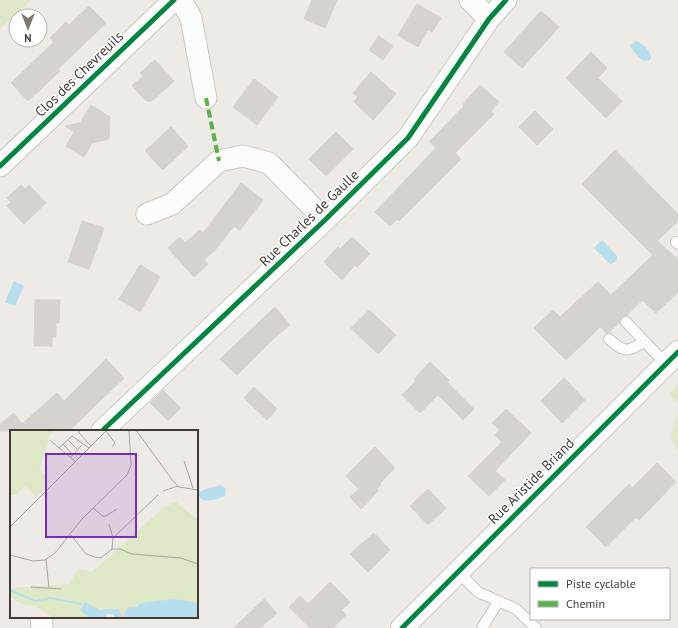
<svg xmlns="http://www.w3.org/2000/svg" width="678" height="628" font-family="'PT Sans',sans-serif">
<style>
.green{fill:#dfe8c6}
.water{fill:#b7deec}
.building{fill:#d6d2cd;stroke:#d6d1cc}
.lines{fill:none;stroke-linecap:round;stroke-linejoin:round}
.service-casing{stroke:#cbc7c2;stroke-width:12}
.minor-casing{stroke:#cbc7c2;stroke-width:23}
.tertiary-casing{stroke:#cbc7c2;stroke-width:24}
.service{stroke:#fcfcfb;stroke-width:10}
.minor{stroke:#fcfcfb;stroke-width:21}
.tertiary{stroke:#fcfcfb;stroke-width:22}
.quiet{stroke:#57b346;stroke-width:4;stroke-dasharray:8 4;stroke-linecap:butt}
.cycleway-casing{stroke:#fff;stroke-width:8}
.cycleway{stroke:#00873e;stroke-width:5}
.labels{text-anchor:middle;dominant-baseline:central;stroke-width:3;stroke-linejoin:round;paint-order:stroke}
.street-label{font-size:14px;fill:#433b34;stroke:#fff}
.inset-river{fill:none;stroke:#b7deec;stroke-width:2}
.inset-road{fill:none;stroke:#aaa49f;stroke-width:1}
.view{fill:#7b2cbf;fill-opacity:0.15;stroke:#7b2cbf;stroke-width:2}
.inset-edge{fill:none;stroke:#433b34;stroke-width:2}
</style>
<rect width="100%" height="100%" fill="#eeeae6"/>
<path class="green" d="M0 0H31L0 29Z
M678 384V451L671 438 677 414 678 403 669 394Z"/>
<path class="water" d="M635 41C642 42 651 51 651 58L649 61 642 60 633 51 630 46Z
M602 240 617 256V260L613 263 610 264 594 248Z
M14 281 24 286 15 306 5 302Z
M221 485 226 489 225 496C216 499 201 506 198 493 203 489 214 487 221 485Z"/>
<path class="building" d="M312 0H337L325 28 304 19Z
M417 4 441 18 432 32 428 30 418 47 398 35Z
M89 6 106 23 58 69 60 71 28 101 11 83 54 42 50 38 66 22 69 25Z
M541 11 559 27 522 68 504 52Z
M379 36 393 46 383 60 369 50Z
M591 52 607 68 598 78 622 101 606 118 566 78Z
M155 60 174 81 152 101H146L132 86 143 76 140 73Z
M371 72 396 94 373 120 354 102 358 97 353 93Z
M254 79 278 97 257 125 233 107Z
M480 85 499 102 491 111 494 114 455 153 461 159 399 221 397 219 390 226 375 212 436 148 429 142 464 106 463 104Z
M91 105 110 117 109 139 92 143 84 157 66 146 74 132 65 126 80 123Z
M535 111 553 129 537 145 519 127Z
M171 127 188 146 163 170 145 151Z
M336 132 353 149 326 176 309 159Z
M615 150 678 214V221L657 241 678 259V292L656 313 642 300 626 316 622 317 620 322 608 333H606L600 327 566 360 534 328 553 310 560 317 598 282 611 295 653 255 582 184Z
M241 183 263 200 240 230 234 226 215 250 204 260 208 264 194 277 168 248 180 237 185 243 200 230 203 233Z
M21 185 25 189 29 185 46 203 24 224 7 206 11 202 7 198Z
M82 221 104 228 89 269 68 262Z
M352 237 370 254 357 267 355 265 342 280 324 262 338 247 340 249Z
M140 265 160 277 140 312 119 299Z
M35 300H60L59 323H56V337H52V346H34Z
M275 307 290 325 273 339 237 375 220 359Z
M369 310 396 335 378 354 351 328Z
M106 359 124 378 69 431H0V424L14 413 22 424 57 393 64 401Z
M430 362 449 380 447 382 474 409 463 420 438 395 420 413 402 395 416 381 414 379Z
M564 378 585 400 562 423 541 401Z
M254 387 277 409 267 420 244 398Z
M163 390 181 408 168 421 150 403Z
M506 409 531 433 495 471 505 480 489 496 468 476 502 442 495 435 500 430 492 423Z
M375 447 395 468 380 483 381 484 377 489 378 491 361 509 350 497 359 489 346 476Z
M657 463 676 482 639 520 636 517 606 547 586 527 629 484 632 488Z
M428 489 446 508 428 525 410 506Z
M374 533 390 550 368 572 350 554Z
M330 582 350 602 342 610 346 615 333 628H310L289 607 300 596 308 604Z
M264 599 277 613 260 628H234Z"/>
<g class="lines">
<defs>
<path id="service" d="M676 242 678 244
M626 322 666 364
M609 339C625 353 626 352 644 342
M458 572 478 592 516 609 536 628
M482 628 498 602"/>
<path id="minor" d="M181 0 191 18 206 98
M470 0 489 19
M0 166 174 0
M147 214 172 204 219 161 243 156 269 163 325 220
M102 431 325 220 408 138 489 19 506 0
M41 617 42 628"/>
<path id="tertiary" d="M402 628 678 352"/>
</defs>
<use href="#service" class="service-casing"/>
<use href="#minor" class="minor-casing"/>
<use href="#tertiary" class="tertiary-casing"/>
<use href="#service" class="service"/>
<use href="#minor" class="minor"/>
<use href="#tertiary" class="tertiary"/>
<path class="quiet" d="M206 98 219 161"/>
<defs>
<path id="cycleway" d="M0 166 174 0
M102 431 325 220 408 138 489 19 506 0
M402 628 678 352"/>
</defs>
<use href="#cycleway" class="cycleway-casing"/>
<use href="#cycleway" class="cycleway"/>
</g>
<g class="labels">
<g class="street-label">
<text transform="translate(79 74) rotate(-44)">Clos des Chevreuils</text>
<text transform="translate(309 218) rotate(-44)">Rue Charles de Gaulle</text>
<text transform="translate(531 481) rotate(-45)">Rue Aristide Briand</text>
</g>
</g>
<g transform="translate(10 430)">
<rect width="188" height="188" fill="#eeeae6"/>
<path d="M0 0H45L37 8 39 11 29 39 37 48 38 55 26 67 16 56 5 65H0ZM166 72 188 90V173H131L114 183 113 188 102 182 83 177 74 182 80 188H44L24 175 17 176 5 171 0 163V158L60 154 68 138 82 142 154 77Z" fill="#dfe8c6"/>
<path d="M164 169 188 173V188H106L103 184H97L94 188H80L70 180 75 172 90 180 108 179 113 188 117 178 126 177 131 173Z" fill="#b7deec"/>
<path class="inset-river" d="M0 160 25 171 41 168 72 174"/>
<path class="inset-road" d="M69 0V3L81 16M126 0 163 51 169 57 188 60M96 1 105 13 102 16M40 10 49 18M58 10 67 19M53 14 62 24M60 28 72 15M174 31 183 58M66 32 49 18 62 6 79 18M153 61 168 56M83 78 94 87 107 79M99 94 103 108M0 97 97 0M61 105 76 124 85 127 91 128 102 119H110L122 124 171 128 188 134M102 119 103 108 148 65M0 125 23 131 35 130 45 123 72 89 117 45 121 35 119 0M36 129 39 158M21 157 51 159"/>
<path class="view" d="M36 24H126V107H36Z"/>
<rect width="188" height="188" class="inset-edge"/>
</g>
<rect x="530" y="568" width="140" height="52" fill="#ffffff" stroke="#b4b1ae"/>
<rect x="538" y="581" width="20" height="6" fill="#00873e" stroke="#b4b1ae"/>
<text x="566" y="588" font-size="12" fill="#433b34">Piste cyclable</text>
<rect x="538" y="601" width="20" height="6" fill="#57b346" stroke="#b4b1ae"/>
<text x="566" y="608" font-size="12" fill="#433b34">Chemin</text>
<g transform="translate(28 28) rotate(180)"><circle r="19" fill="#ffffff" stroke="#b4b1ae"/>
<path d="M0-3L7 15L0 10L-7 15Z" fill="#7f7872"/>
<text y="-6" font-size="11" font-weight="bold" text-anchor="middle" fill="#433b34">N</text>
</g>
</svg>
